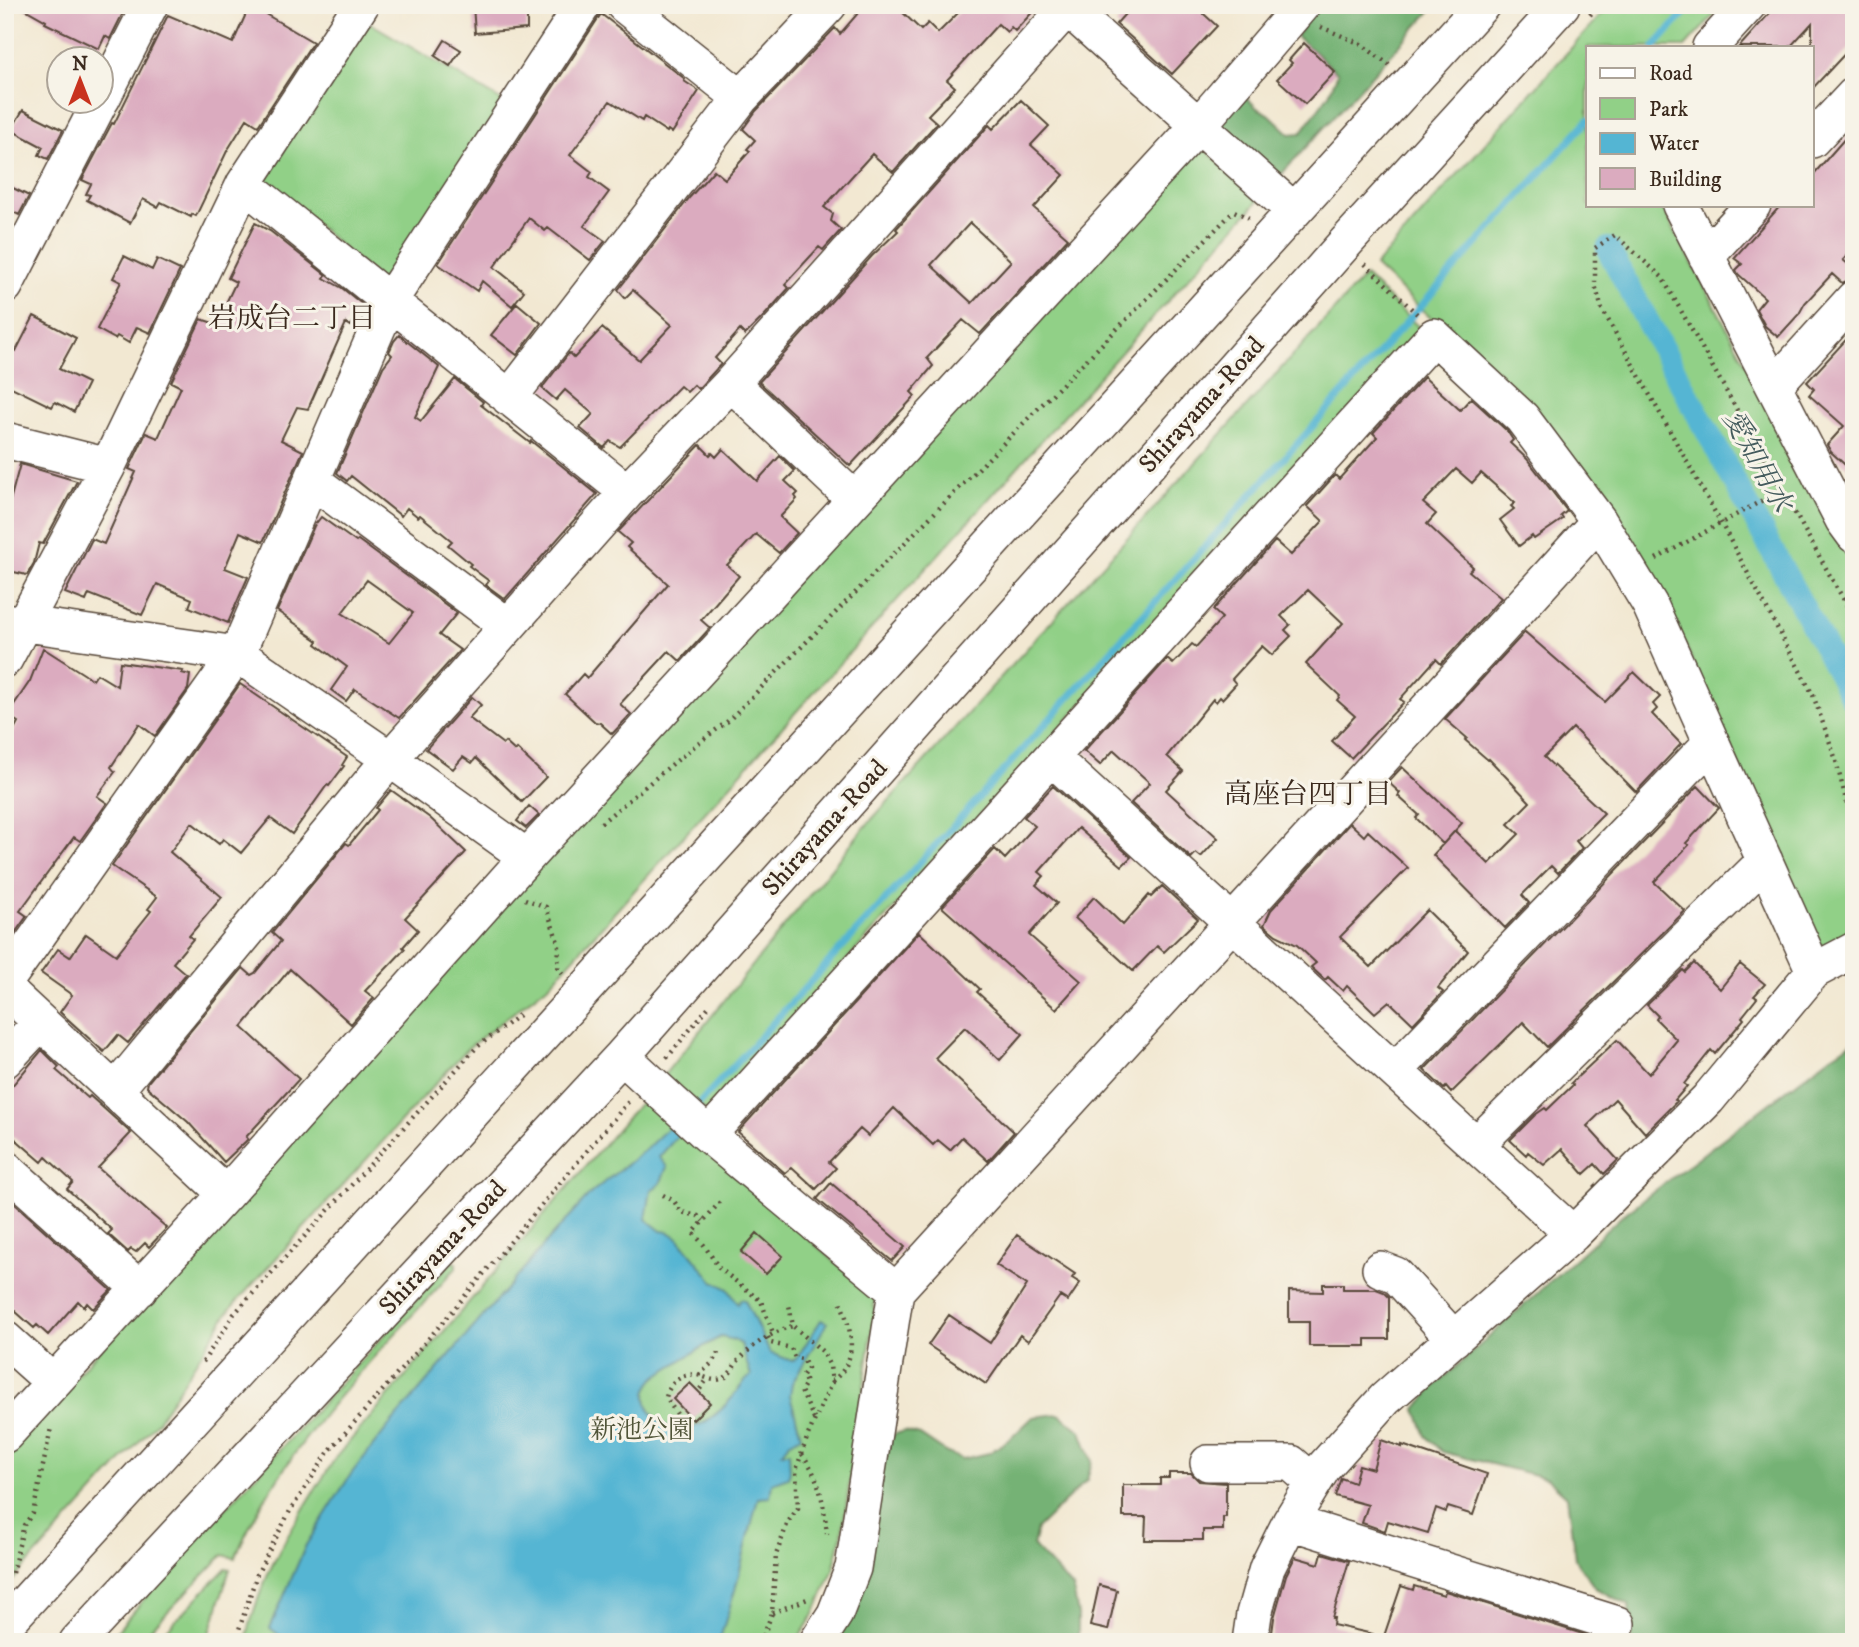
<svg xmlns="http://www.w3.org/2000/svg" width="1859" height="1647" font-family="'IM FELL DW Pica','Noto Serif JP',serif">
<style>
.green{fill:#91d087;stroke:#667d52;stroke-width:2}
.forest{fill:#74b274;stroke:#586e49;stroke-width:2}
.water{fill:#54b5d3;stroke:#487078;stroke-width:2;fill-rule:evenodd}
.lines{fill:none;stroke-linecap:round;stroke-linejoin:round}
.stream{stroke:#54b5d3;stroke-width:7}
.canal{stroke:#54b5d3;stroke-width:24}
.building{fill:#dbabbf;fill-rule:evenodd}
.minor-casing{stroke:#564639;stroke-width:38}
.path{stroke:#564639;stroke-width:4.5;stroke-dasharray:2 5;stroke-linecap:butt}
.minor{stroke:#fff;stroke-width:35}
.labels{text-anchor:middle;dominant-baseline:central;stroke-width:6;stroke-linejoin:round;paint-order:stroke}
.street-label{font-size:26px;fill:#3b2a1e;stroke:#f7f3e8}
.park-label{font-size:26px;fill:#505438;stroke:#f7f3e8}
.neighbourhood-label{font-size:28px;fill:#3b2a1e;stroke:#f7f3e8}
.water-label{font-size:28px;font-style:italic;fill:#445b5d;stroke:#f7f3e8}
</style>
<rect width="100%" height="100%" fill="#f7f3e8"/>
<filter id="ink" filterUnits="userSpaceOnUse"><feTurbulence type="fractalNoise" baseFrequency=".0143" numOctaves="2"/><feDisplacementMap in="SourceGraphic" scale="14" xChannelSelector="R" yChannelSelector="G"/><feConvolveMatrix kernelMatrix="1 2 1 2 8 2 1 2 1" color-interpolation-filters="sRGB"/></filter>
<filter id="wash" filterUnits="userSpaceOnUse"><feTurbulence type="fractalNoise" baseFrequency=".00686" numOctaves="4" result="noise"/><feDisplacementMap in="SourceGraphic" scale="28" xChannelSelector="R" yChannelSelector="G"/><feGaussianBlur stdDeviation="1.57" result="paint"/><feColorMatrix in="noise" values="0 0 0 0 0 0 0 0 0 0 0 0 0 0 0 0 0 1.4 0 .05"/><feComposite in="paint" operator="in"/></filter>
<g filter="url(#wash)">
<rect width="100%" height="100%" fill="#f2e8d2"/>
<path class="green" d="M1610 5H1723L1685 47H1588V205H1661L1782 431 1854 556V935L1829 948 1819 945 1671 613 1435 322 1375 266Z
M365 20 504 102 391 279 379 280 263 177Z
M1200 145 1260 199 550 984 468 1048 230 1309 158 1421 5 1589V1454L1189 147Z
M1365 276 1424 332 707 1112 664 1075 863 829Z
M645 1097 878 1299 874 1305 875 1311 842 1534 833 1571 813 1616 796 1642H246C259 1574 300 1514 336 1457Z
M452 1261 456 1263V1268C375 1357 282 1446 235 1558L223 1555 138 1642H108L154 1587Z
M226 1568 230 1569 207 1642H155Z"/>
<path class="forest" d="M1318 5H1436L1277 179 1219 124 1237 95 1246 97 1257 108 1269 114 1290 134 1301 133 1329 94 1338 73 1296 36Z
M1854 1041V1642H1632L1629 1605 1595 1588 1575 1559 1567 1496 1547 1478 1443 1452 1426 1436 1416 1409 1435 1386 1623 1215 1830 1057Z
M1059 1414 1081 1431 1092 1461 1087 1480 1037 1529 1033 1546 1073 1588 1078 1615V1642H834L888 1436 905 1431 920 1435 947 1453 963 1459 989 1453 1011 1438 1033 1417Z"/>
<path class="water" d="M673 1123 682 1131 659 1157 667 1167 660 1184 651 1190 646 1219 661 1231 669 1232 678 1238 713 1281 728 1289 738 1304 741 1299 745 1300 770 1353 792 1361 797 1358 821 1320 827 1323 792 1383 790 1395 801 1436 789 1443 782 1452H789L790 1471 788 1477 772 1483 770 1497 758 1498 735 1590 719 1642H288L270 1628 306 1545 351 1474 388 1427 551 1237 592 1192 646 1149ZM721 1337 734 1340 741 1344 751 1376C743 1381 737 1392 730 1400 720 1412 706 1423 691 1428 666 1437 631 1404 653 1380 659 1373 712 1341 721 1337Z"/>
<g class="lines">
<path class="stream" d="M1654 47 1692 5
M694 1109 978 799 1588 120"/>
<path class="canal" d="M1608 249 1854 701"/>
</g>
<g id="blocks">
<path class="building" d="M18 5H127L110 39 105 36 99 49 45 23 46 21Z
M250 5 313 42 258 126 247 119 227 151 196 216 192 214 191 217 161 202 158 207 143 199 130 223 87 200 90 195 86 194 91 184 82 180 112 123 114 124 168 15 233 43Z
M473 5H527V29L475 33Z
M865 5H895L921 30 928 23 938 33 966 5H1039L1015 31 1011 27 1007 32 998 24 947 80 955 87 928 115 937 123 893 172 872 154 824 207 833 214 831 221 841 230 823 250 819 247 785 284 789 288 764 316 745 335 740 330 715 358 721 364 698 389 694 385 687 392 680 386 620 447 610 441 604 448 580 428 593 414 565 390 556 400 542 388 569 353 574 358 602 328 639 360 672 325 633 290 625 298 618 290 690 197 714 170 725 179 750 151 747 149 755 140 743 129 756 111 835 28 840 34Z
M1133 5H1194L1217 26 1172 74 1116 24Z
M1777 5H1854V44L1812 89V23L1790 47H1739Z
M601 14 685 79 684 81 699 91 672 133 668 130 667 132 644 117 642 121 610 101 570 155 592 172 589 177 609 192 584 226 605 241 590 260 548 228 545 231 529 218 494 267 524 291 512 306 482 281 477 291 438 264Z
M445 40 461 50 450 66 435 56Z
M1304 43 1335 72 1305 104 1277 79 1292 63 1289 60Z
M1021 100 1049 126 1031 145 1064 175 1034 208 1068 238 980 334 963 320 927 358 933 366 911 392 915 396 850 466 759 382 872 256 898 231 896 229 989 125 993 129ZM970 223 1011 261 972 303 931 265Z
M23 110 63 130 48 159 39 155 43 147 11 130Z
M1854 128V249L1843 260 1854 269V278L1842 283 1832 274 1805 303 1799 314 1778 337 1765 326 1756 309 1765 298 1738 274 1736 270 1742 264 1734 258 1781 205H1812V176Z
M5 184 29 196 19 215 5 208Z
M255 223 270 231 326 275 324 278 342 288 363 305 351 326 346 323 308 409 297 407 281 440 303 451 263 542 240 532 225 568 248 577 228 623 189 607 192 599 157 584 142 615 89 594 86 601 65 593 92 539 104 544 136 472 129 469 146 433 158 438 181 387 171 382 201 319 216 324 236 282 228 278Z
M124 256 152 270 157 259 180 270 150 333 137 327 129 343 117 336 115 339 97 329 121 282 113 278Z
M517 303 541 323 517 355 491 335Z
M34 316 76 338 59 369 88 383 74 412 55 402 52 407 5 384V345L16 351Z
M1854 331V473L1831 452 1827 445 1844 426 1809 395 1814 389 1807 382Z
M399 335 439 367 415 417 421 421 455 379 483 402 481 405 530 443 531 441 597 494 505 599 486 585 489 581 469 566 471 564 448 545 452 541 420 515 418 517 407 508 401 516 351 476 347 481 337 473 383 367 392 355 389 352 394 341Z
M1424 377 1460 410 1471 398 1507 431 1513 440 1510 443 1527 459 1567 511 1561 516 1563 519 1534 539 1532 536 1519 546 1500 520 1514 509 1511 506 1515 503 1481 473 1472 483 1456 469 1423 503 1436 514 1427 524 1473 567 1469 571 1501 598 1441 664 1436 659 1400 699 1404 702 1351 758 1332 741 1355 716 1337 700 1340 696 1306 664 1343 623 1308 590 1281 616 1290 625 1285 630 1291 636 1272 655 1262 646 1232 679 1236 684 1222 699 1220 697 1216 702 1213 699 1167 756 1183 771 1166 790 1218 838 1201 857 1196 853 1191 858 1131 803 1150 783 1114 750 1100 765 1084 751 1167 659 1173 664 1192 644 1196 647 1222 618 1213 610 1275 541 1291 555 1323 521 1307 506 1335 475 1339 479 1377 437 1373 433Z
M700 445 710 455 712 453 716 457 723 449 757 481 780 456 795 471 785 481 798 493 795 496 797 499 780 517 797 533 779 553 756 534 727 565 739 576 701 620 710 628 680 661 669 651 620 704 631 714 612 734 600 723 595 722 565 694 583 674 587 678 668 584 627 547 631 543 618 532Z
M20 464 77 481 43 544 39 543 34 563 27 575 5 570V519Z
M321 517 356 542 358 540 457 613 439 635 460 650 399 718 355 689 346 701 331 690 347 667 316 644 318 641 305 632 306 631 277 611 314 526ZM367 580 413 613 389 643 342 613Z
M1525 632 1605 702 1634 672 1660 697 1653 704 1657 709 1652 714 1681 744 1636 792 1573 728 1544 757 1604 813 1576 841 1582 848 1558 873 1551 866 1522 895 1529 903 1505 928 1433 855 1455 831 1489 864 1519 834 1508 824 1530 802 1489 759 1488 760 1465 740 1467 738 1445 719Z
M43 648 93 680 97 674 117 686 120 662 183 671 182 673 190 675 188 689 155 736 139 724 111 767 115 772 97 796 107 803 80 841 74 837 20 911 27 916 5 947V746L18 722 7 715 30 681Z
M240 684 347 757 342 765 344 766 329 786 327 785 292 834 270 818 241 853 223 839 219 844 192 823 170 852 222 897 189 936 193 939 173 963 186 974 128 1043 118 1035 104 1052 60 1012 72 995 41 973 58 949 70 957 86 934 116 955 151 911 148 909 157 897 112 866Z
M472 697 481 705 469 718 503 744 505 742 515 751 517 749 546 777 522 802 476 758 472 763 463 757 453 769 426 749Z
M1402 767 1462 823 1443 844 1416 818 1419 815 1398 796 1400 793 1388 782Z
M1053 786 1131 857 1122 866 1078 828 1039 872 1044 876 1036 885 1057 903 1029 935 1081 981 1056 1009 942 907 995 849 1005 859 1035 826 1024 817Z
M1698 786 1719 808 1686 843 1689 845 1654 882 1685 911 1547 1047 1523 1022 1451 1093 1446 1087 1444 1089 1424 1070Z
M391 790 430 818 466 852 405 918 418 930 403 947 405 949 365 991 374 998 351 1024 290 969 242 1027 299 1079 246 1137 248 1139 245 1142 224 1162 188 1122 147 1087 148 1082 243 968 251 975 255 973 281 941 272 933 346 843 349 845 378 810 376 808Z
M529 806 539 815 526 828 517 821Z
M1350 823 1364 836 1368 831 1408 868 1340 937 1371 967 1427 910 1468 951 1438 988 1443 992 1413 1024 1389 1001 1375 1013 1347 986 1343 991 1328 977 1325 980 1311 967 1316 963 1297 945 1276 935 1264 925 1271 910Z
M1162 886 1198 919 1164 952 1157 946 1133 971 1075 918 1094 897 1123 925 1149 895 1151 897Z
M919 932 980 989 977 992 1023 1034 1000 1060 965 1027 935 1058 1014 1132 988 1161 962 1137 950 1150 938 1140 933 1145 894 1108 868 1136 860 1129 829 1162 836 1168 816 1189 792 1167 785 1173 738 1132Z
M1694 963 1720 989 1740 964 1765 984 1754 996 1757 998 1742 1017 1744 1019 1715 1054 1711 1050 1684 1084 1687 1086 1675 1100 1677 1101 1645 1133 1615 1099 1587 1126 1618 1160 1604 1174 1595 1164 1584 1174 1562 1149 1544 1165 1528 1152 1526 1155 1510 1140 1535 1115 1545 1108 1547 1110 1573 1085 1571 1083 1617 1040 1649 1074 1677 1040 1656 1019 1658 1016 1647 1005 1683 970 1685 972Z
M42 1050 59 1067 56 1070 88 1098 90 1096 131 1133 98 1168 167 1228 149 1247 145 1243 136 1252 131 1249 128 1252 108 1234 112 1230 67 1189 73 1182 46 1157 42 1162 5 1130V1094Z
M831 1183 905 1247 892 1261 817 1199Z
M5 1195 111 1290 93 1309 87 1303 84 1307 78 1301 48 1335 37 1325 34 1328 5 1302Z
M757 1233 783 1256 766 1274 741 1252Z
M1017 1235 1075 1274 1072 1278 1080 1283 1068 1301 1060 1296 1028 1341 1020 1335 986 1384 928 1345 949 1315 990 1343 1027 1285 996 1265Z
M1323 1284H1343V1289H1376L1384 1292 1389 1297V1339H1366V1346H1309V1322H1289V1291L1323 1292Z
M690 1383 710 1403 693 1420 673 1399Z
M1381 1440 1402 1447V1445L1487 1474 1473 1515 1448 1507 1446 1512 1436 1508 1428 1533 1388 1521 1385 1531 1362 1523 1368 1505 1335 1496 1341 1478 1354 1483 1359 1465 1373 1469Z
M1169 1473H1191L1199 1481 1226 1483V1517H1223V1530H1203V1540H1145L1146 1517H1123V1485H1160V1478H1169Z
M1322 1553 1349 1561 1332 1618H1334L1333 1625 1373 1634 1372 1642 1271 1640 1274 1618 1286 1575 1295 1557 1319 1564Z
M1099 1585 1117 1590 1108 1630 1090 1626Z
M1401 1586 1413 1590 1414 1586 1444 1595 1445 1591 1589 1636 1588 1642H1382Z"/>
</g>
</g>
<g filter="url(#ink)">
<use href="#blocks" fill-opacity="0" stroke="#564639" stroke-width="2"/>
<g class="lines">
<defs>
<path id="minor" d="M624 5 741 98
M1064 5 1293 210
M1710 47 1748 5
M102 99 150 5
M1812 140 1854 95
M244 184 627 492
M1680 205 1843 520 1854 535
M1706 256 1753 205
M5 286 100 102
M731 383 854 499
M1774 386 1854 298
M509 398 741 98 829 5
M5 440 108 466
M313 481 508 626
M5 621 237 654 390 759 527 857
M5 659 108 466 244 184 361 5
M1052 758 1573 1234
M5 982 237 654 389 302 583 5
M5 989 226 1194
M622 1056 708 1135 896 1291
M5 1060 40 1023
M1395 1071 1711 743
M115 1091 390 759 627 492 731 383 1067 8
M708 1135 1434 336 1522 418 1599 521 1650 605 1814 971
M1476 1145 1765 861
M5 1168 140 1289
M1380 1269 1396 1275 1454 1339
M5 1339 53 1382
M5 1435 226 1194 527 857 1199 125 1302 5
M1208 1463H1291L1314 1483
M1290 1522 1617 1624 1608 1642
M5 1625 1482 5
M77 1642 622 1056 1339 250 1562 5
M817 1642 835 1614 853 1568 896 1291 1599 521
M1250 1642 1254 1614 1267 1568 1290 1522 1323 1468 1385 1399 1573 1234 1708 1099 1814 971 1854 950"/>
</defs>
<use href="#minor" class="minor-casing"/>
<path class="path" d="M1590 15 1598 5
M1321 27 1361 44 1389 65
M1365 264 1417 314
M1656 559 1783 489
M1854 618 1662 277 1615 235 1595 248V285L1602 309 1721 523 1813 695 1835 757 1854 831
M601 823 692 748 728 721 1234 211 1249 218
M525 899 546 907 559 945 558 968 563 974
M667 1058 710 1005
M663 1195 674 1201 681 1212 698 1216 703 1221
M720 1202 693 1233 704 1245 719 1268 761 1301 773 1333
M768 1337 771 1343 791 1348 795 1358 803 1359 808 1368 803 1375 806 1383 801 1391 814 1419
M203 1362 234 1314 476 1048 519 1015
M699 1375 712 1363 720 1349
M832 1381C861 1360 851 1327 839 1299
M700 1389 707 1380
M687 1432V1429L666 1398C668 1384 682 1372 697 1375 707 1377 713 1383 724 1378 731 1374 733 1367 738 1361 751 1346 773 1331 793 1326
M802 1454C820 1477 824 1505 827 1534
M12 1573 24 1525 33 1513 51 1428
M772 1613 810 1598
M235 1642 257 1574 290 1511 330 1450 443 1322 629 1101
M761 1642 772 1613 776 1555 788 1522 798 1508 796 1470 808 1435 832 1382 830 1366 822 1351 793 1326 789 1305"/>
<use href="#minor" class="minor"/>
</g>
</g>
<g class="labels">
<g class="street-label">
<text transform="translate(1202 405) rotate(-48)">Shirayama-Road</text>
<text transform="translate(825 828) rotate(-48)">Shirayama-Road</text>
<text transform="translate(443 1248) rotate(-47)">Shirayama-Road</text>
</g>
<g class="park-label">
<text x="642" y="1430">新池公園</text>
</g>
<g class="neighbourhood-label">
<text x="292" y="318">岩成台二丁目</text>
<text x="1308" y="794">高座台四丁目</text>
</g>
<g class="water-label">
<text transform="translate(1757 461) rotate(61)">愛知用水</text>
</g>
</g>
<rect width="1859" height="1647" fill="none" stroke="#f7f3e8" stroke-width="28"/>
<rect x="1586" y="46" width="228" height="161" fill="#f7f3e8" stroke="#aca397" stroke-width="2"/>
<rect x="1600" y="68" width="35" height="10" fill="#ffffff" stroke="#aca397" stroke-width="2"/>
<text x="1649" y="80" font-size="21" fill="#3b2a1e">Road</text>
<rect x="1600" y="98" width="35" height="21" fill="#91d087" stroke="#aca397" stroke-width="2"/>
<text x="1649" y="116" font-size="21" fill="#3b2a1e">Park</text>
<rect x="1600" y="133" width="35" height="21" fill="#54b5d3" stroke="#aca397" stroke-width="2"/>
<text x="1649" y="150" font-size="21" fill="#3b2a1e">Water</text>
<rect x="1600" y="168" width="35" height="21" fill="#dbabbf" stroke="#aca397" stroke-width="2"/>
<text x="1649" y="186" font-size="21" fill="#3b2a1e">Building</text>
<g transform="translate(80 80)"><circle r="33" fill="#f7f3e8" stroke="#aca397" stroke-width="2"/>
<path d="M0-5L12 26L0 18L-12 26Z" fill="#c8321e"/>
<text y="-10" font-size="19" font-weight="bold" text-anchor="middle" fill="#3b2a1e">N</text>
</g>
</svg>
